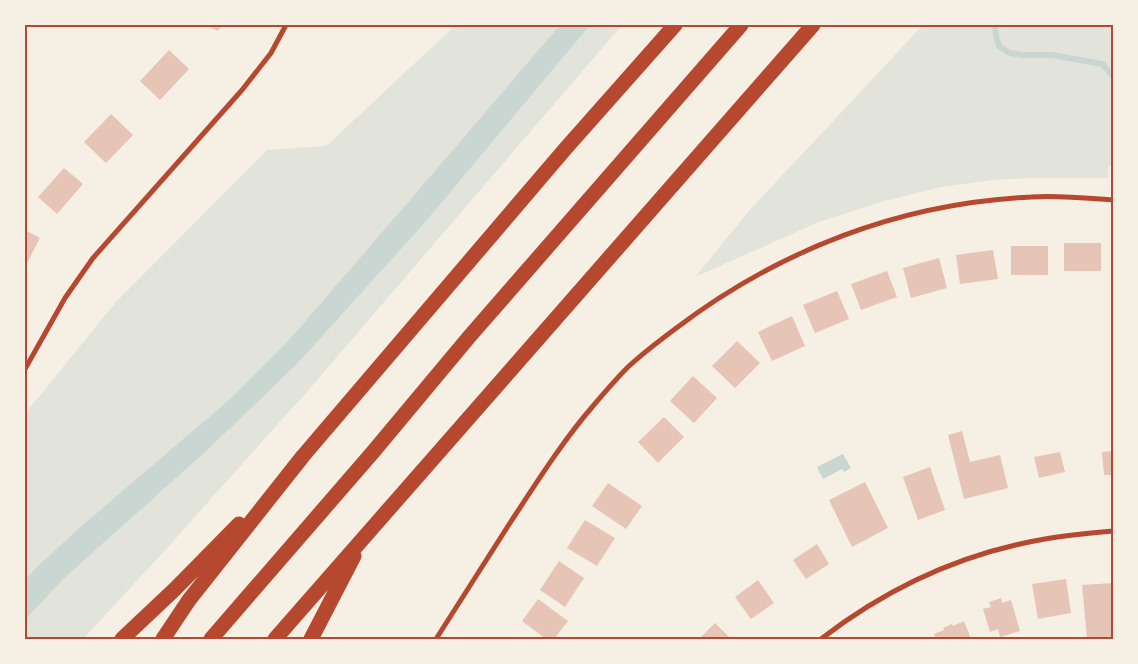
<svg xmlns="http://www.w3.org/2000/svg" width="1138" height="664" font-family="Roboto,sans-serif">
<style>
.green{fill:#e2e4dc}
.water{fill:#c9d6d2}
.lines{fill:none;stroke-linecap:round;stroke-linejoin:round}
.stream{stroke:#c9d6d2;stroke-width:6}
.building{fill:#e6c5b7}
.minor{stroke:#b5482f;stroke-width:5}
.motorway{stroke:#b5482f;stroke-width:15}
.neatline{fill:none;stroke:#b5482f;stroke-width:2}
</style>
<rect width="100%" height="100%" fill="#f6efe4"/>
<path class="green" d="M456 25H622L312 386 158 558 83 639H25V414L115 303 267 150 326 146Z
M923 25H1113V167L1109 166 1108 178H1031L992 180 941 187 884 201 819 222 695 277 749 211Z"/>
<path class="water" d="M560 25H590L427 220 297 364 204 453 63 579 25 620V580L37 567 85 523 228 401 290 339 441 164Z
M843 454 851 468 844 472 842 469 823 479 817 467Z"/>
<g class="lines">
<path class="stream" d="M995 25 996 36 999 46 1010 53 1022 55H1052L1102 64 1113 76"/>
</g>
<path class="building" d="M206 25H222L218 31Z
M169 50 189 69 160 100 140 81Z
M111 114 133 135 106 163 84 142Z
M64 168 83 184 57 214 38 197Z
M25 230 40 238 25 267Z
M1064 243H1101V271H1064Z
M1011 246H1048V275H1011Z
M993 250 998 279 960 284 956 255Z
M939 258 947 288 911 298 903 268Z
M887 271 897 297 861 310 851 284Z
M837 291 849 319 815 333 803 305Z
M792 316 805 346 772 361 758 332Z
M737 341 760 363 735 388 712 366Z
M693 376 717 398 694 423 670 401Z
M664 417 684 437 658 463 638 442Z
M962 431 970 462 1000 455 1008 488 964 499 948 435Z
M1113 451V475H1104L1102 452Z
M1060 452 1065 472 1039 478 1034 457Z
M930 467 945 510 918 520 903 477Z
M865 482 888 528 852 547 829 500Z
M608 483 642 506 626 529 592 506Z
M585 520 615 538 597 566 567 548Z
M817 544 829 564 806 579 793 560Z
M559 561 584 578 565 607 540 590Z
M1066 579 1071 613 1038 619 1032 584Z
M758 580 774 603 751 619 735 597Z
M1113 583V639H1087L1082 585Z
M1001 598 1002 603 1011 600 1020 631 1000 637 998 629 990 632 983 609 991 607 989 602Z
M538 599 568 621 554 639H546L522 621Z
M964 621 971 639H936L934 634 944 630 943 628 952 624 953 626Z
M715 623 731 639H699Z"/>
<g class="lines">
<path class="minor" d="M25 369 65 298 93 258 242 90 271 53 286 25
M436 639C460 601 484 564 508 526 535 485 561 443 593 406 604 393 616 379 628 367 643 353 659 341 675 329 779 250 900 203 1031 197 1058 195 1086 198 1113 200
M821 639C887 588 963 553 1045 539 1067 535 1090 533 1113 531"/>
<path class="motorway" d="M122 639 175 589 239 524
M163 639 189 600 303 456 566 148 675 25
M211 639 373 452 469 337 741 25
M275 639 813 25
M311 639 354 556"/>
</g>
<rect width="1138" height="664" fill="none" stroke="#f6efe4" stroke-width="52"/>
<rect x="26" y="26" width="1086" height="612" class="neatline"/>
</svg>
